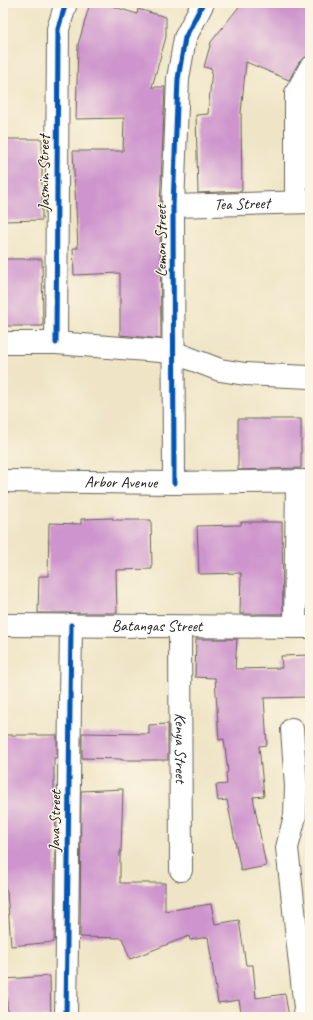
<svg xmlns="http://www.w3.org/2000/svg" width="313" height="1020" font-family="Caveat,sans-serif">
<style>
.building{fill:#ce94cd}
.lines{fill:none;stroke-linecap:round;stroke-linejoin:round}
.minor-casing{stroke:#666258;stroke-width:24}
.minor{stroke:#fff;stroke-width:22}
.cycleway-casing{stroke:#fcf5e5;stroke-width:8}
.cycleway{stroke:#0057b8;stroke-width:5}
.labels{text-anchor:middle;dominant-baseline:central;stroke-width:3;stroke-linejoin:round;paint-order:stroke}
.street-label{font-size:16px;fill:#1c1c1c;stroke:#fcf5e5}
</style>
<rect width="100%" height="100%" fill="#fcf5e5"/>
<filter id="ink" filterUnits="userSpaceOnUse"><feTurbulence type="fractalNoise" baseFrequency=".025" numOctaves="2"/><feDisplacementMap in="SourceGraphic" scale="8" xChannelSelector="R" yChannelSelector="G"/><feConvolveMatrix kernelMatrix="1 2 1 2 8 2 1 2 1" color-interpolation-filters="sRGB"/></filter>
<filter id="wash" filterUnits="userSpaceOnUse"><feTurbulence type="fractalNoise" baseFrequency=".012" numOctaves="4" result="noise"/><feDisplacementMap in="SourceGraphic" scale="16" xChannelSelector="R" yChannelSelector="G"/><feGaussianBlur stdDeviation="0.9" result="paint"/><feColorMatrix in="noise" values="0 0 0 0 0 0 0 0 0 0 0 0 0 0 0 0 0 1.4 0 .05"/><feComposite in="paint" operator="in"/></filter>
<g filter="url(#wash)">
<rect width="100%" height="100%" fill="#efe5c6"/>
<g id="blocks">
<path class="building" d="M90 3H102L137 14 138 9 166 17V37L152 87H165L160 206 161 339 120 335V273L74 275 73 248H78L73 151H123L124 118 76 119 78 45Z
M242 3H310V54L299 62 289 80 246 62 241 113 242 191 198 193 196 115 208 114 212 69 204 67 211 42Z
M6 139H42V220L3 221V179H6Z
M3 259H42L43 326H3Z
M238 419H301V468L238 470Z
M113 518V520H151L152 569 116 570 117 613H38L39 576H48L49 523 81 524V519Z
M241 522H282L283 614H240L241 573 199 574 197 526 241 525Z
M308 559H310V596H308Z
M196 639H237L235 669 282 668 281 656 310 655V697L264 698 267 745 259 746 264 796 253 797 266 866 241 871 227 800 218 801 216 785 227 784 226 773 228 772 224 739 219 740 215 678 195 677Z
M168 724V760H121V759L82 758V733L149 734V725Z
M3 735H57V758H54V792H56L54 942 11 946 7 891H5V819H3Z
M123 789 121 852H120V883H165V911L211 904 215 924 239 920 246 965H253L256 998 285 994 289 1017H242L239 1000 218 1003 208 937 190 940 189 936 130 959 122 938 80 937 81 791Z
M50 976 51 1017H8L5 979Z"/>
</g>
</g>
<g filter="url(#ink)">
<use href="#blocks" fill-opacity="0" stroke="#666258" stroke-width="1"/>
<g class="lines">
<defs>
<g id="minor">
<path d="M296 202V93L310 68"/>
<path id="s1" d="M173 206 310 202"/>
<path d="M3 343H56L173 352 220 370 245 374 310 377"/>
<path d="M56 343 58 29 66 3"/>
<path id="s2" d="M3 481 174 483 310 481"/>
<path d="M174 483 173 206 178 79 185 38 203 3"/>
<path id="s3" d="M3 625 310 627"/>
<path id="s4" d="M180 627 181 870"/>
<path d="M295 627 297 481"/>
<path d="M292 729 296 786 295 816 287 848 306 1017"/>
<path d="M66 1017 71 625"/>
</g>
</defs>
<use href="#minor" class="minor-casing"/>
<use href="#minor" class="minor"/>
<defs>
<path id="cycleway" d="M56 343 58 29 66 3
M174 483 173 206 178 79 185 38 203 3
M66 1017 71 625"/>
</defs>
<use href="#cycleway" class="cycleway-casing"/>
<use href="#cycleway" class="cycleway"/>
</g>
</g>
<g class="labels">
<g class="street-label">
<text transform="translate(44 173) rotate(-90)">Jasmin Street</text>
<text stroke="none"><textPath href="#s1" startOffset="69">Tea Street</textPath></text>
<text transform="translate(161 241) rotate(-90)">Lemon Street</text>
<text stroke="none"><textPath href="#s2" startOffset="118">Arbor Avenue</textPath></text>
<text stroke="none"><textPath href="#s3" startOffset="154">Batangas Street</textPath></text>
<text stroke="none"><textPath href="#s4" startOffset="121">Kenya Street</textPath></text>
<text transform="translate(55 821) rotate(-89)">Java Street</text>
</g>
</g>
<rect width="313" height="1020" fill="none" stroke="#fcf5e5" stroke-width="16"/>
</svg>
